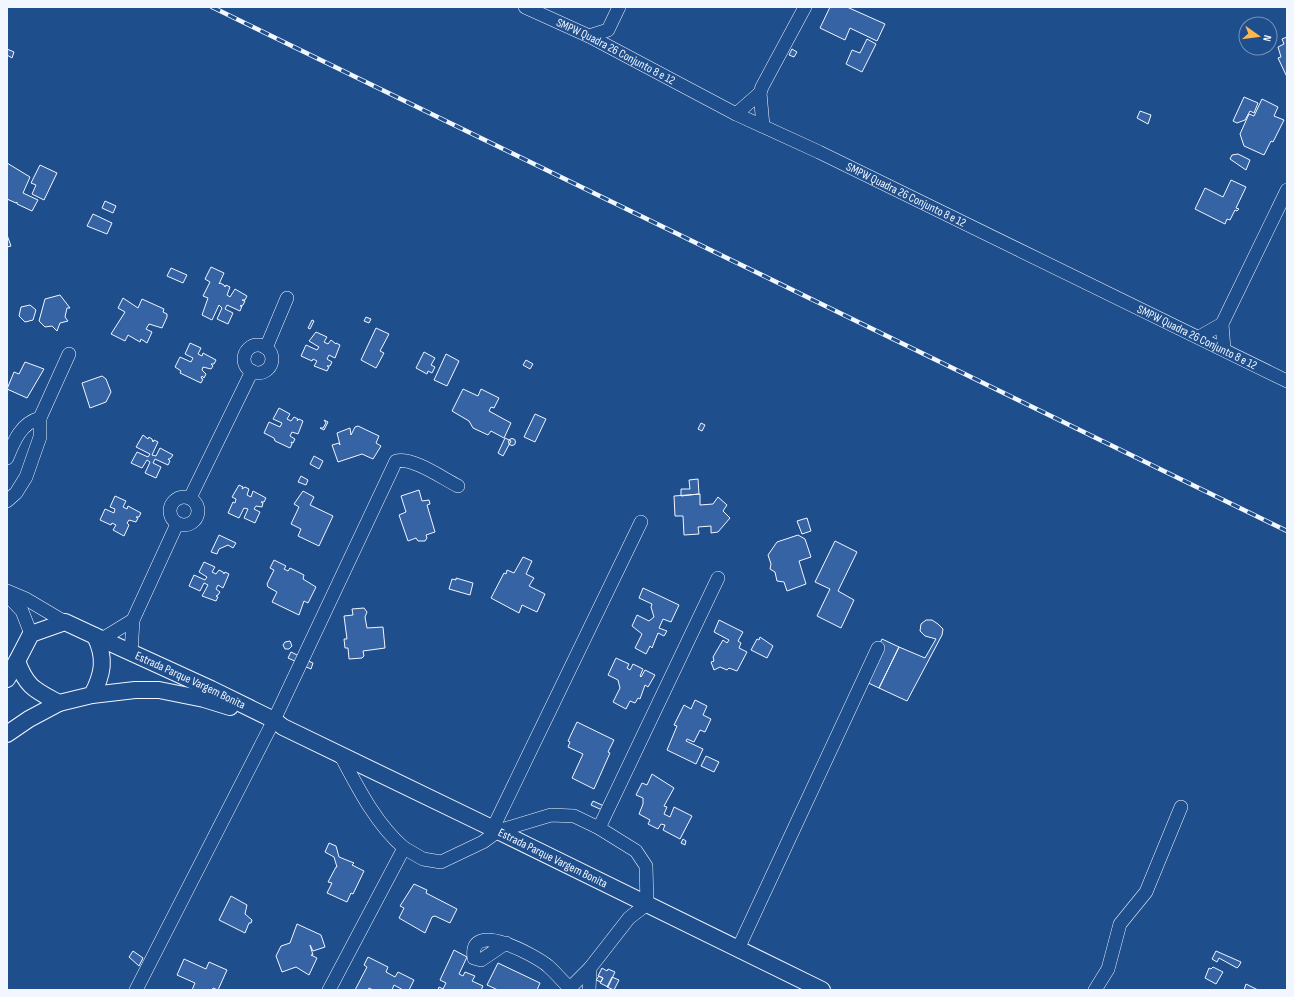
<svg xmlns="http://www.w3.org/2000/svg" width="1294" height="997" font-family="'Sofia Sans Condensed',sans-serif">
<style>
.building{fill:#3563a3;stroke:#f2f6ff}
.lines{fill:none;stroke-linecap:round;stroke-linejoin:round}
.minor-casing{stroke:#f2f6ff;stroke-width:14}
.major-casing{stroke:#f2f6ff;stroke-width:18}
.minor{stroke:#1f4e8c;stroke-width:13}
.major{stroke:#1f4e8c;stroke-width:16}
.rail-casing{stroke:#f2f6ff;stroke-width:4.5}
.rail{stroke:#1f4e8c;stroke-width:3;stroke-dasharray:9;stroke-linecap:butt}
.labels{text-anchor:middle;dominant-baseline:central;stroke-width:3;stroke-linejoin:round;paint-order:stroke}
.street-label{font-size:12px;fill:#f2f6ff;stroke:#1f4e8c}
</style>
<rect width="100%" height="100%" fill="#1f4e8c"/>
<path class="building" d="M830 7H847L885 24 877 41 850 28 845 40 820 28Z
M1287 37V77L1278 58 1281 57 1278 47 1284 44 1282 39Z
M867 39 876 44 862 72 846 64 852 50 860 53Z
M7 49 14 52 12 58 7 55Z
M792 49 797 52 794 57 789 55Z
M1244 97 1258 103 1254 113 1250 111 1245 120 1237 123 1233 121Z
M1262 99 1278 107 1274 116 1284 120 1273 142 1271 141 1264 155 1244 146 1240 134 1249 114 1254 116Z
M1140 111 1151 115 1148 124 1137 118Z
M1238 154 1250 160 1246 170 1230 159 1232 155Z
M7 163 30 177 23 193 38 200 32 211 17 204V202L16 203 7 199Z
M40 165 57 173 44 200 32 194 36 185 31 183Z
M1231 180 1246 187 1236 208 1239 209 1237 211 1235 210 1230 220 1227 219 1225 224 1195 209 1205 188 1223 197Z
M105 201 116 206 113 213 102 208Z
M93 214 112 223 107 234 87 226Z
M7 235 11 246 7 247Z
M211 267 224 273 219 284 220 283 224 285 225 287 226 285 230 287 227 295 230 297 235 289 247 296 245 300H242L245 301 243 305 240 306H242L240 311 227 305 225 309 233 313 228 324 217 319 222 308 219 305 212 320 202 315 208 298 203 296 210 282 205 279Z
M171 268 187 275 183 283 167 276Z
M60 295 70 308H67L65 317 68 321 60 323 57 331 52 326 45 327 39 321 45 299Z
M123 298 138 308 142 299 164 309 163 312 167 314V317L162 328 149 324 146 329 152 332 147 343 141 339 140 342 128 335 125 341 111 334 125 312 118 308Z
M30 305 36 310 33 320 25 322 19 316 21 307Z
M366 317 371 319 369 323 364 321Z
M312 320 314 321 310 329 308 328Z
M376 328 389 334 380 351 384 353 376 368 361 360Z
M316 332 327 337 324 342 328 344 331 340 336 344V343L340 345 335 358 329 355 327 359 332 362 330 366H327L329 367 327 371 314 366 317 361 313 359 312 361 301 356 306 345 317 350 319 347 309 341Z
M190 343 201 348 198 354 202 356 203 353 216 360 214 364H211L213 366 211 369 203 367 202 370 206 374 204 378 202 376 201 378 203 379 201 383 180 373 181 371 175 367 180 357 191 362 193 358 185 354Z
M424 352 435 358 431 365 435 367 432 373 428 371 427 374 416 368Z
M446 354 459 361 447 386 434 380Z
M526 360 533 364 530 369 523 365Z
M25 362 44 369 27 398 7 389 14 372 19 374Z
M102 376 106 379 111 392 106 402 90 408 82 383Z
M463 389 478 396 481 389 499 398 494 408 491 407 489 411 511 423 504 438 491 431 488 435 473 428 469 421 452 411Z
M279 408 290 414 287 419 291 421 294 417 298 419 297 421 299 419 303 421 298 434 292 432 290 436 295 439 293 443 291 442 292 444 290 448 275 441 274 438 264 433 269 422 280 427 282 423 273 419Z
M535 414 546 419 535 442 524 437Z
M324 420 328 422 324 430 320 428H323L326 423Z
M701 423 705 425 702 431 698 429Z
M358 426 379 436 376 443 381 446 373 459 362 454 338 462 332 445 339 443 340 445 337 433 350 428 351 435 355 427Z
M143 435 148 439 149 437 152 439 153 442 154 440 158 442 152 455 156 456 160 448 173 455 170 459H168L170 461 168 465 155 459 153 463 161 467 156 478 145 473 150 462 147 460 142 468 131 463 137 452 148 457 150 454 136 447Z
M505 438 511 441 503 456 498 453Z
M508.5 442a3.5 3.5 0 1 1 7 0a3.5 3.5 0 1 1-7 0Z
M314 456 323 461 319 469 310 464Z
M301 476 308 480 306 485 298 482Z
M698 479 699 494 681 496V489H690L689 480Z
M239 485 243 487 242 489 245 487 249 489 247 495 251 497 253 491 266 498 264 502H261L263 503 262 507 256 506 254 509 260 512 255 523 244 518 248 509 244 508 239 518 228 513 233 502 235 503 236 499 232 497Z
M419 490 422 501 429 500 430 504 427 505 435 532 426 535 427 538 425 541H418L416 538 408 541 399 515 406 512 401 496Z
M303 491 314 497 310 505 333 516 319 546 298 536 301 529 291 524 299 507 294 504Z
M700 494V505L713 504 718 497 727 505 723 511 730 518 718 532 711 533V526L698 527 699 534 684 535 683 516H675L674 496Z
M115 496 126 501 123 507 127 509 128 506 141 513 139 517H136L138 518 136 522 129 520 127 523 129 525 124 536 113 530 116 525 112 523 111 525 100 520 105 509 114 513 115 509 110 507Z
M807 518 811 531 802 534 797 521Z
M219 535 236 543 233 548 228 545 219 549 217 554 211 552Z
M798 535 805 539 811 557 799 561 806 584 787 591 784 582 777 581 775 572 770 569 771 564 768 555 777 542Z
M835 541 857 552 838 591 854 600 841 628 817 616 830 589 815 582Z
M523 557 532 561 526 574 534 578 529 586 545 594 537 612 522 605 519 613 491 598 504 573 506 574 507 570 514 573Z
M274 560 286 566 284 569 288 571 290 568 304 575 303 579 316 587 308 603 304 601 299 615 272 602 277 592 268 587 267 584 274 570 270 568Z
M204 562 215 567 212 572 216 574 219 570 223 572 224 574 225 572 229 574 223 588 218 585 216 589 220 592 218 595 216 596 218 597 216 601 202 596 208 585 204 583 200 591 189 586 194 575 205 580 207 577 199 572Z
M456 578 473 583 470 595 449 589 452 579 456 580Z
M643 588 679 605 671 622 663 619 659 628 667 631 664 636 658 633 652 648 650 646 646 654 635 648 642 634 632 626 637 615 649 621 654 617 651 607 652 604 639 598Z
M364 608 367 612 365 617 367 628 383 627 385 648 363 651 364 656 362 658 349 659 348 648H345L344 639H347L344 616 353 615 352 609Z
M719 620 743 632 738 641 741 643 739 648 747 652 737 671 729 668 727 670 720 667 714 670 711 662 714 661 713 657 723 640 727 643 729 640 714 632Z
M926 620H932L938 624 943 629 942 635 907 701 879 688 899 647 925 658 936 639 925 636 920 631 921 624Z
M760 637 773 646 767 658 751 650 757 639 759 640Z
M882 639 899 647 879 688 862 680Z
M290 641 292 646 289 649H285L283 645 285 642Z
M291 652 299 656 297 662 288 658Z
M616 658 629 664 627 668 630 670 633 664 643 669 640 676 641 677 645 670 655 675 648 687 645 685 640 699 638 698 635 703 630 701 626 709 613 702 620 688 618 680 608 675Z
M306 660 313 663 311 669 304 666Z
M695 700 707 706 703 715 711 719 705 732 700 730 694 742 687 739 686 741 703 749 696 764 667 750 677 726 674 725 684 705 691 709Z
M577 722 614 740 608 752 610 753 594 789 572 778 583 754 568 747 570 742 568 741Z
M706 756 719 762 714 772 701 766Z
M652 774 674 788 664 806 667 807 664 814 670 817 674 807 692 816 680 839 663 830 665 825 661 824 658 829 648 824 650 820 639 814 643 804V798L636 795 642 783 647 785Z
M593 801 604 806 602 810 591 805Z
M683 839 686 841 685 845 681 843Z
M329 843 336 846 339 857 354 863 352 865 364 871 353 894 351 893 347 902 327 893 332 883 328 882 336 867H337L334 857 325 852Z
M414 884 427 890 426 893 457 909 450 923 435 916 432 917 425 933 399 918 404 908 400 906Z
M231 896 247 905 245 914 252 920 251 923H249L245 933 219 920Z
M297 924 321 935 325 947 313 951 310 945 313 955H311L317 958 309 975 296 967 282 972 276 956 281 946 290 943Z
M454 950 467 957 459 974 463 976 465 972 475 976 472 981 483 986 481 990H438L439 987 443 989 446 983 440 980Z
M133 951 143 958 139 966 129 957Z
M1216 951 1241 962 1239 966 1237 968 1219 958 1217 962 1212 959Z
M368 957 388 967 386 972 395 977 398 972 414 980 409 990H403L394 985 392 990H373L369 988 368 990H355L367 967 364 965Z
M184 959 206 969 209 962 227 970 218 990 213 988 212 990H192L195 983 177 975Z
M498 963 540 983 537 990H498L487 985Z
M1213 967 1223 972 1216 984 1205 978 1209 968 1211 969Z
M602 968 607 971 608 969 615 972 608 987 600 983 603 978 598 976Z
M599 976 603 978 601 982 596 980Z
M612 977 619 980 614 990 607 987Z
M1246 984 1258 990H1244Z"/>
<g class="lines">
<defs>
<g id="minor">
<path id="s1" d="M525 7 589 36 736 114 819 152 1287 381"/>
<path d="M589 36 608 30 619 7"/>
<path d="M736 114 760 93"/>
<path d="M763 126 760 93 762 87 805 7"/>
<path d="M1199 337 1222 324"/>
<circle cx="258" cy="359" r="14"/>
<path d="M266 348 287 298"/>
<path d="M1224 349 1222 324 1287 190"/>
<path d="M7 458C14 441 21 423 40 418"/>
<circle cx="184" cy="511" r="14"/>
<path d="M190 498 252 371"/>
<path d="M7 501 16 493 26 477 40 437V418L69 354"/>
<path d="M7 591 26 599 65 622"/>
<path d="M7 595 22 611 31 634"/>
<path d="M102 639 133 620"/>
<path d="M131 653 133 620 177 524"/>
<path d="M341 756C358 788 376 824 404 848"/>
<path d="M493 828 641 522"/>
<path d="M599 828 718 578"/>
<path d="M506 943 481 960 474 958C468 918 536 956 548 966 556 973 562 981 570 988"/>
<path d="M738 949 878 648"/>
<path d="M136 990 274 720 396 461C413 457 442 478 458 486"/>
<path d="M329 990 404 848 423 859 441 862 483 842 498 831 551 815 574 816 599 828 636 851 646 866 647 904 629 918 590 968 568 990"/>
<path d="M589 990 590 968"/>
<path d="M1095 990 1108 969 1120 924 1146 892 1181 807"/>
</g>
<g id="major">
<path d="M65 622 95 636C106 658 103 674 92 695L59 703C35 690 27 688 17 661L31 634Z"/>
<path id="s2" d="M95 636 211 689 274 720 283 727 498 831 822 990"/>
<path d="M7 679 17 661"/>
<path d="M92 695 135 690H159L204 699 230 707"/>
<path d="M7 734 29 719 59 703"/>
</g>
</defs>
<use href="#minor" class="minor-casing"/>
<use href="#major" class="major-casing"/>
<use href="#minor" class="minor"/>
<use href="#major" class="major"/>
<defs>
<path id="rail" d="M212 7 1287 531"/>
</defs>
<use href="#rail" class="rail-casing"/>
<use href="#rail" class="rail"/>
</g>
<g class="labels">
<g class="street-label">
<text stroke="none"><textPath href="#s1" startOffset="101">SMPW Quadra 26 Conjunto 8 e 12</textPath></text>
<text stroke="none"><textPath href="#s1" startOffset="425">SMPW Quadra 26 Conjunto 8 e 12</textPath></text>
<text stroke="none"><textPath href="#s1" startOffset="749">SMPW Quadra 26 Conjunto 8 e 12</textPath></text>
<text stroke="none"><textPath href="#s2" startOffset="105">Estrada Parque Vargem Bonita</textPath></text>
<text stroke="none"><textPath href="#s2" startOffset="509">Estrada Parque Vargem Bonita</textPath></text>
</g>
</g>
<rect width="1294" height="997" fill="none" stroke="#f2f6ff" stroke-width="16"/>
<g transform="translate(1258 36) rotate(104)"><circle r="19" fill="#1f4e8c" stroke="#7391ba"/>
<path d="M0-3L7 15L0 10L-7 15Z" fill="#ffb74d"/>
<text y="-6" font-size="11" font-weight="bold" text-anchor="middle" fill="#f2f6ff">N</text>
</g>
</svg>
